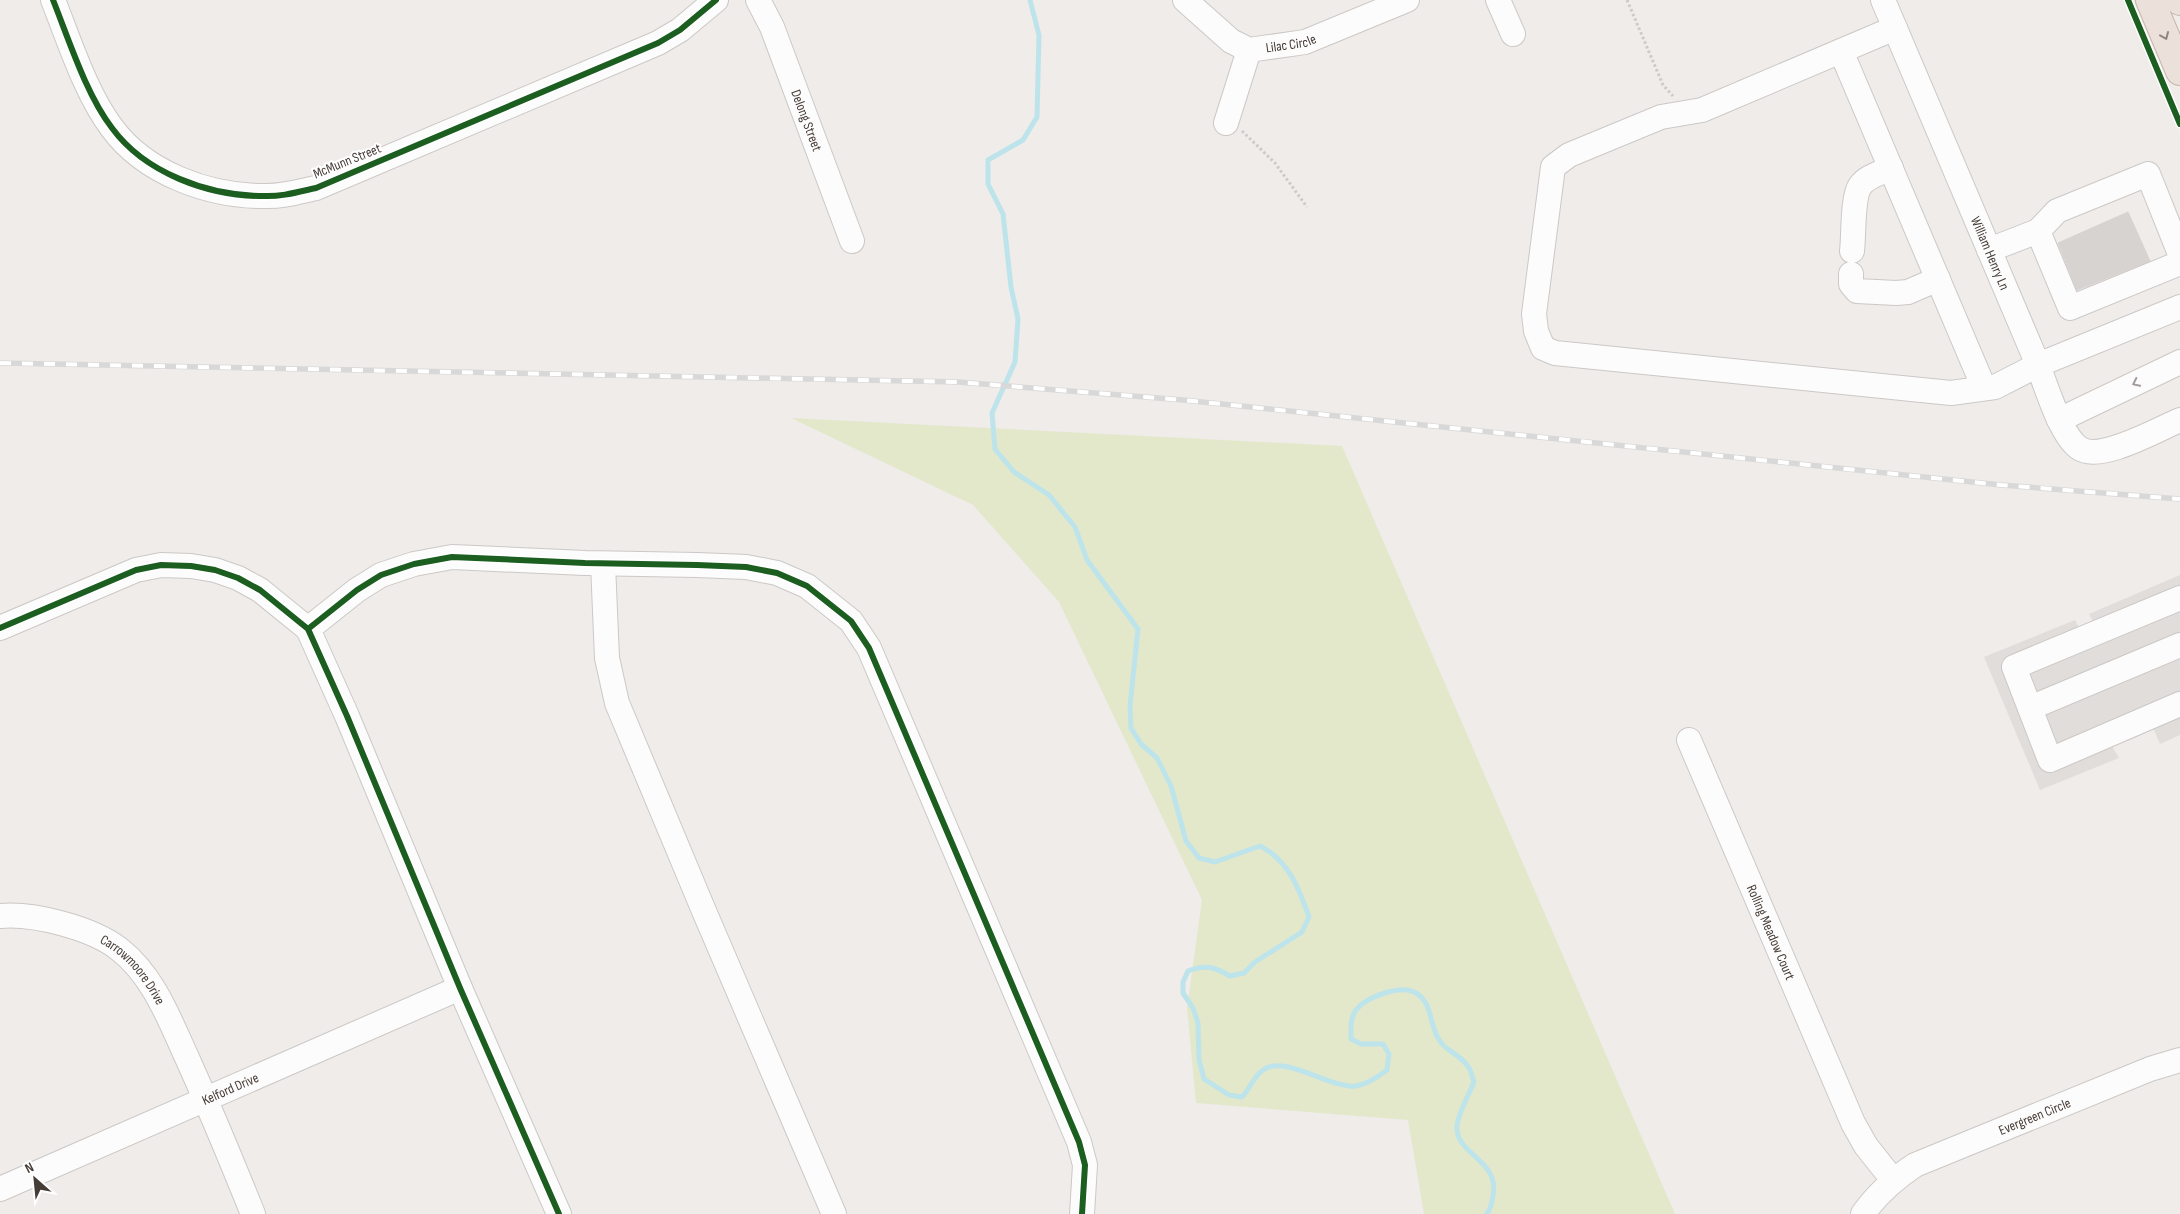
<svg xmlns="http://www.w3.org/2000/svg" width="2180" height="1214" font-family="'Sofia Sans Condensed',sans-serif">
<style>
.green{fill:#e3e8cb}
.parking{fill:#e1dddb}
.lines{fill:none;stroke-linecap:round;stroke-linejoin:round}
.stream{stroke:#bde3eb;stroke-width:5}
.building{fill:#d7d3d1;stroke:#d8d3d0}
.minor-casing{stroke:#ccc8c6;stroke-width:26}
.highway-casing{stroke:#c5b3a7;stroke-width:30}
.path{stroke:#cdcac7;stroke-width:3;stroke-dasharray:2.5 2.5;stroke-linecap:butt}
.minor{stroke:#fdfcfc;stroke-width:24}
.highway{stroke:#ebe1da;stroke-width:28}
.rail-casing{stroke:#d9d8d8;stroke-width:5.5}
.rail{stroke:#fff;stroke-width:4;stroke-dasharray:11;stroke-linecap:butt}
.cycleway-casing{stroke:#fff;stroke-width:9}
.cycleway{stroke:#1b5e20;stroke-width:6}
.oneway{stroke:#908680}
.oneway2{stroke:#a19c99}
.labels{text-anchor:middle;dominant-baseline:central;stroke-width:4;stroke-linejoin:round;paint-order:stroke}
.street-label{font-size:14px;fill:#453c36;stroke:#fff}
</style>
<rect width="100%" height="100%" fill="#efecea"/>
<path class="green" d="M791 418 1342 446 1675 1214H1424L1408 1120 1196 1103 1187 1008 1202 900 1059 602 973 505Z"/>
<path class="parking" d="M2180 575V735L2160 744 2154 730 2149 728 2145 733 2128 741 2124 738 2114 743 2113 748 2119 758 2040 790 1984 657 2075 620 2080 630 2095 626 2089 614Z"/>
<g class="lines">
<path class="stream" d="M1030 0 1039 35 1037 117 1023 140 988 160V184L1003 214 1011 287 1018 319 1015 362 992 413 995 449 1014 472 1049 495 1075 527 1087 560 1138 629 1130 706 1131 728 1141 744 1157 758 1171 786 1186 841 1199 858 1215 862 1260 846C1288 860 1299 888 1309 917L1302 932 1255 962 1244 973 1230 976C1215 967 1205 964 1188 971L1183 982V993L1193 1008 1198 1023 1199 1060 1204 1079 1229 1095 1242 1097C1250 1089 1253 1077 1263 1070 1284 1054 1331 1089 1356 1086 1368 1084 1378 1077 1387 1070L1389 1054 1383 1044H1361L1351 1039C1351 1029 1350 1018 1356 1010 1366 997 1401 984 1416 993 1432 1003 1429 1021 1437 1036 1443 1050 1458 1053 1467 1065 1471 1069 1472 1077 1474 1082 1469 1095 1458 1113 1457 1126 1455 1155 1500 1159 1493 1196 1492 1202 1491 1208 1487 1214"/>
</g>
<path class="building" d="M2128 212 2150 261 2077 290 2058 243Z"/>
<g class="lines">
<defs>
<g id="minor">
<path d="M53 0C69 40 86 94 112 128 145 173 208 196 263 196 281 197 298 192 316 188L658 43 680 30 716 0"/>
<path id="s1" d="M758 0 772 27 852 241"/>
<path id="s2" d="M1185 0 1231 41 1249 50 1305 42 1407 0"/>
<path d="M1498 0 1513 34"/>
<path id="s3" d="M1883 0 2038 365 2180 307"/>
<path d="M1895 28 1702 110 1661 117 1569 155 1553 167 1534 314 1536 331 1543 348 1555 353 1951 393 1995 387 2038 365C2046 386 2061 436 2079 448 2100 463 2158 429 2180 420"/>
<path d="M1841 51 1984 388"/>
<path d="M1226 123 1249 50"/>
<path d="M2038 231 2070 308 2180 263"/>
<path d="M1989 250 2038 231 2057 211 2148 174 2180 254"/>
<path d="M1852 251C1854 236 1852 198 1860 186 1867 176 1881 173 1891 168"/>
<path d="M1851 274V284L1857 291 1896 293 1908 292 1938 279"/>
<path d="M2059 420 2180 362"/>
<path d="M603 564 607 658 617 703 704 911 834 1214"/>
<path d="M2180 598 2014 667 2050 760 2180 704"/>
<path d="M0 628 136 570 161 565 191 566 215 570 238 578 260 590 308 629 347 716 460 988 559 1214"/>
<path d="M308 629 357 590 381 575 414 564 452 557 585 563 697 565 746 567 777 573 807 586 851 621 869 648 1079 1142 1085 1165 1082 1214"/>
<path d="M2030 708 2180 645"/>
<path id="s4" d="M1689 740 1853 1123 1866 1146 1893 1180"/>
<path id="s5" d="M0 916C34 913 92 928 119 949 154 976 170 1021 188 1060 211 1111 232 1162 253 1214"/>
<path id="s6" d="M0 1189 460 988"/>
<path id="s7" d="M1863 1214C1877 1194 1894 1179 1915 1165L2150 1069 2180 1060"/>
</g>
<path id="highway" d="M2150 0 2180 71
M2179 0 2180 1"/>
</defs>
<use href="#minor" class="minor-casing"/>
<use href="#highway" class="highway-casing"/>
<path class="path" d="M1627 0 1663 85 1673 96
M1242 131 1275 163 1307 207"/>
<use href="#minor" class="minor"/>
<use href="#highway" class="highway"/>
<defs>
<path id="rail" d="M0 363 958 382 1183 400 2001 485 2180 499"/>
</defs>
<use href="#rail" class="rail-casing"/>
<use href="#rail" class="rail"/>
<defs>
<path id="cycleway" d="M53 0C69 40 86 94 112 128 145 173 208 196 263 196 281 197 298 192 316 188L658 43 680 30 716 0
M2128 0 2180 124
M0 628 136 570 161 565 191 566 215 570 238 578 260 590 308 629 347 716 460 988 559 1214
M308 629 357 590 381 575 414 564 452 557 585 563 697 565 746 567 777 573 807 586 851 621 869 648 1079 1142 1085 1165 1082 1214"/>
</defs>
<use href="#cycleway" class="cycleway-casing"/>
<use href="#cycleway" class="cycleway"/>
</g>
<defs><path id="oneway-chevron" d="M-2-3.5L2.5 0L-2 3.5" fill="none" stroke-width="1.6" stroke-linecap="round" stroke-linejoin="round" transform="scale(1.25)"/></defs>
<use class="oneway" href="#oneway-chevron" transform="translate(2165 36) rotate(67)"/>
<use class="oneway2" href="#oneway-chevron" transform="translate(2136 383) rotate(154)"/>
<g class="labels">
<g class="street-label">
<text stroke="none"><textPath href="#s2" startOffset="124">Lilac Circle</textPath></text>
<text stroke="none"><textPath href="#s1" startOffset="130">Delong Street</textPath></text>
<text transform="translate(347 161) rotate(-22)">McMunn Street</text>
<text stroke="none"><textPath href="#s3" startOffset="275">William Henry Ln</textPath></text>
<text stroke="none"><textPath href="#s4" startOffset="209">Rolling Meadow Court</textPath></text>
<text stroke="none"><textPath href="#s5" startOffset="150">Carrowmoore Drive</textPath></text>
<text stroke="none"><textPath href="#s6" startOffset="251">Kelford Drive</textPath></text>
<text stroke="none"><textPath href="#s7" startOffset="201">Evergreen Circle</textPath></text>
</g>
</g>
<g transform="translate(35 1179) rotate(333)" stroke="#ffffff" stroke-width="4" paint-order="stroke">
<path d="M0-4L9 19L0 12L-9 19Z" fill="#453c36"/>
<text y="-8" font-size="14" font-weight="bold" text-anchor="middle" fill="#453c36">N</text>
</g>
</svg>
